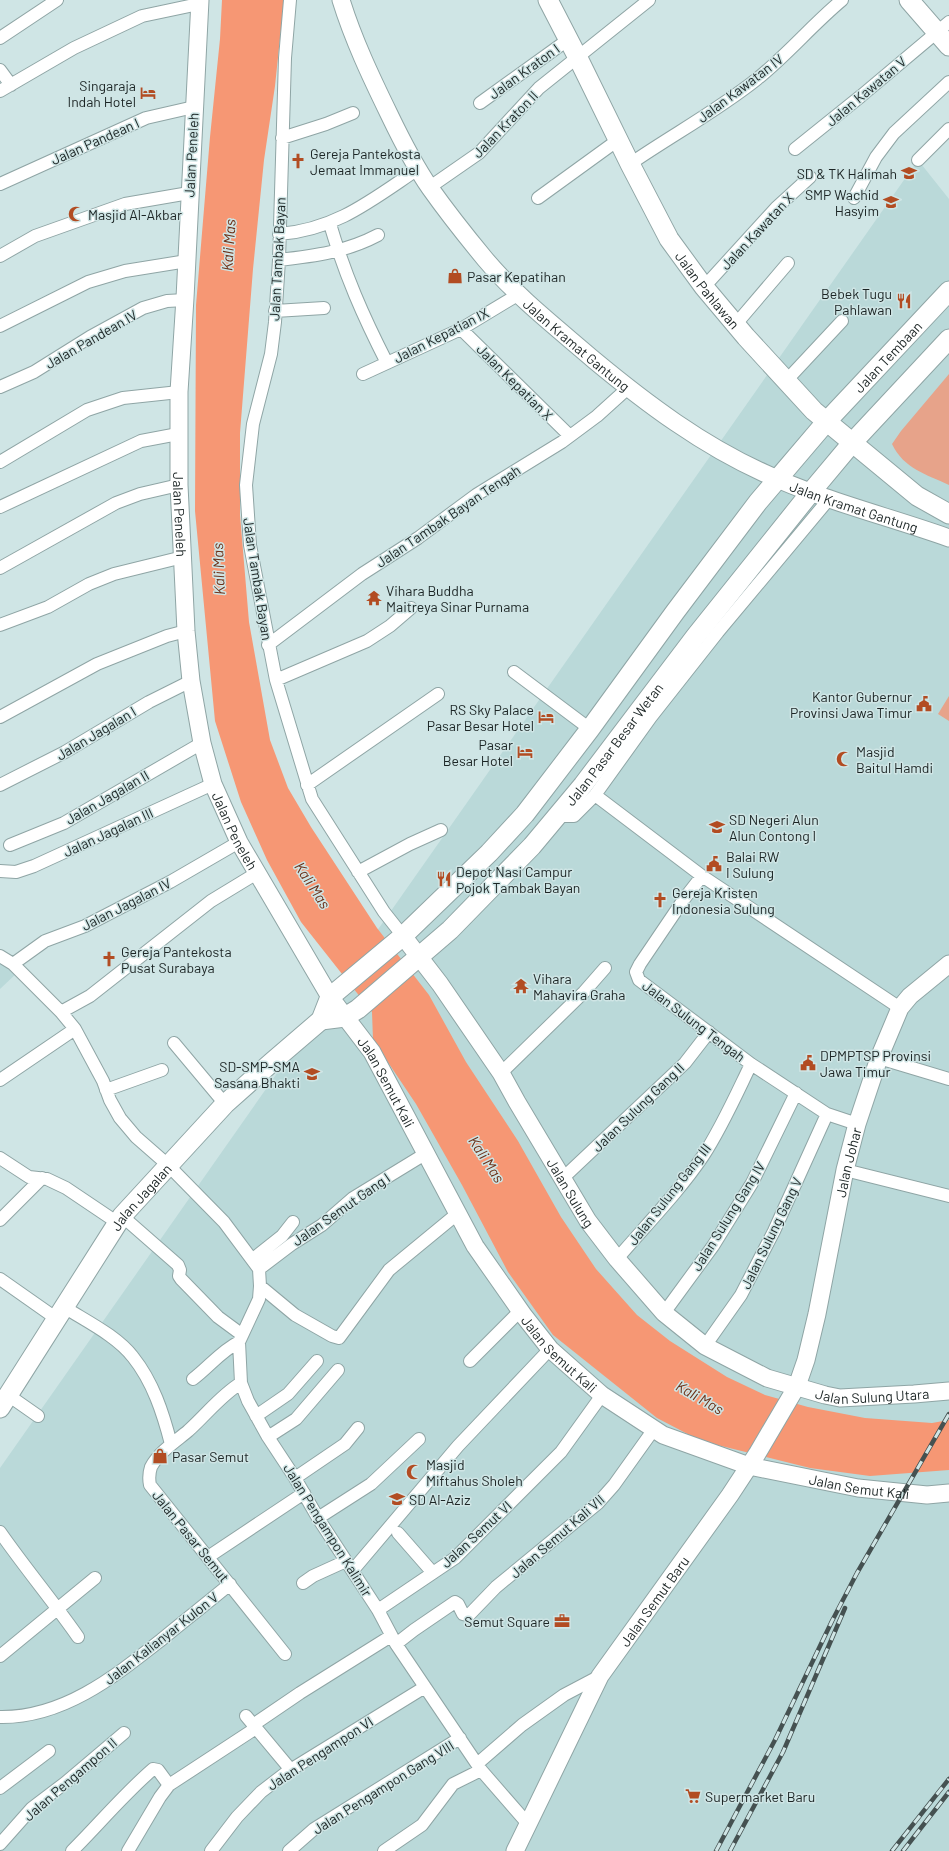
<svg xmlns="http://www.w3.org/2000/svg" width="949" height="1851" font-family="Barlow,sans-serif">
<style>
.built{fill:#bad9d9}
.green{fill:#e7a38a}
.water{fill:#f69774}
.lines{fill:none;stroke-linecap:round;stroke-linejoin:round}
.street-casing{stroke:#8fa5a5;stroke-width:14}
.secondary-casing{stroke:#8fa5a5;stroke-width:19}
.primary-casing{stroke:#8fa5a5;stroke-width:21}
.street{stroke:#fff;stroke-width:12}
.secondary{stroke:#fff;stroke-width:17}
.primary{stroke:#fff;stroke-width:19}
.rail-casing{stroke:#455151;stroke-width:4.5}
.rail{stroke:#cfe5e5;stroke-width:3;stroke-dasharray:9;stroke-linecap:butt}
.labels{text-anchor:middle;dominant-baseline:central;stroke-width:3;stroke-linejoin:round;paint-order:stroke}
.street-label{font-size:14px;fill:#1c2525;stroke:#cfe5e5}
.poi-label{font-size:14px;fill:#1c2525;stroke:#cfe5e5;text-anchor:start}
.water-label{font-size:15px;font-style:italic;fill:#6d3119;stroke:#cfe5e5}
</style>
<rect width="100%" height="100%" fill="#cfe5e5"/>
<path class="built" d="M918 160 949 199V1851H0V1468Z
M0 960 18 972 0 989Z"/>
<path class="green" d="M949 374V485C926 474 904 469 892 444L901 431Z
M949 696V721L938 714Z"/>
<path class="water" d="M222 0H284L275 86 264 160 253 269 240 433V515L249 622 270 740 288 788 311 827 377 928 429 995 466 1062 518 1141 561 1217 596 1269 637 1315 670 1341 727 1377 765 1395 808 1407 865 1418 932 1423 949 1420V1470L870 1476 810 1468 701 1441 657 1418 553 1335 508 1272 462 1185 416 1104 373 1040 372 1012 301 922 267 860 241 802 215 721 195 511 196 305 210 137 220 39Z"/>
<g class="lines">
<defs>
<path id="street" d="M290 0 285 58 279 260 275 322 271 354 253 424 246 485 250 545 276 680 312 799 384 912 403 936
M0 38 57 0
M0 70 11 85
M0 91 74 48 142 16 199 4
M480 103 569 39
M282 138 326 124 353 113
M795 149 861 96 949 22
M918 160 949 129
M630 164C672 135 717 111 757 79 787 55 812 25 842 0
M0 184 146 118 194 107
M430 187 479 153 539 88 649 0
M538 198 618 140
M854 198 876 157 894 133 949 82
M330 224C345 275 363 316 387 363
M279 234C336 230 373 199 418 169
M0 256 35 236 125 204 189 193
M279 260C314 256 346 252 378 235
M704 287 776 208 810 177
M275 311 324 308
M736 324 788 263
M0 326 88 282 125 271 187 261
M461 329 570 436
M363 374 461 329 519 294
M785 382 842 321
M0 387 34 372 90 337 143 308 167 301 185 300
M0 462 87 410 123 398 179 392
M0 507 141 441 178 434
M0 568 116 503 140 494 179 485
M0 625 48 607 89 584 114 574 183 557
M268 645 362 574 418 538 476 495 562 442 597 416 628 388
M514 672 590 729
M276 680 367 641 390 626 411 608
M0 717 97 664 167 636 186 631
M0 785 65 752 149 702 191 681
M307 785 438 694
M595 795 702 876 900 1008
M558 816H574L595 795 651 717 718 632 829 499
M10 845 64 823 202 743
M0 871 16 872 34 866 213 784
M358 872 410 844 441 830
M702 876 684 899 640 964 636 972 639 980 751 1064 827 1114 857 1124
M0 956 13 964 61 1012 75 1029 103 1081 110 1100 120 1118 136 1137 168 1165 224 1222 259 1269 260 1286 259 1299 239 1342 241 1383 248 1401 268 1437 295 1478 318 1518 378 1610 396 1644 481 1770 528 1824
M13 964 45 941 85 926 170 882 239 842
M61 1012 90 996 211 901 257 873
M174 1043 225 1104
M879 1058 949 1079
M501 1073 584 992 605 968
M0 1080 75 1029
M106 1090 162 1070
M0 1158 29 1177 47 1179 66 1188 118 1223
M845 1170 949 1196
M563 1178 685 1063 709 1032
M122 1216 178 1265 180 1270 179 1276 181 1279 218 1317 241 1334
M0 1220 42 1178
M253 1259 282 1236 293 1222
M617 1259C646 1225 678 1193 703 1156 722 1127 736 1095 751 1064
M259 1269 292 1244 322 1225 353 1198 425 1154
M0 1279 57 1319
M260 1286 295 1315 332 1336 339 1338 389 1270 457 1214
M64 1307C86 1321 117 1336 133 1357 153 1382 163 1413 171 1444
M664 1313 713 1246 752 1183 796 1093
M705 1346 741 1295 774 1231 827 1114
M470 1361 520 1311
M193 1379C209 1367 221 1351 239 1342
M241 1383C221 1395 206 1415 188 1431 176 1441 159 1452 151 1467 149 1473 149 1480 150 1485L285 1654
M8 1395 38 1416
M256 1416 288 1394 317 1361
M268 1437 296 1419 338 1370
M295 1478 345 1444 358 1428
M318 1518 371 1484 419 1439
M0 1532C25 1568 53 1601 78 1637
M398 1533 433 1573
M208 1557 304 1493
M353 1570 458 1446 550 1349
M303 1583 313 1576 346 1561
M378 1610 455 1558 561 1452 602 1395
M396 1644 414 1630 455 1602 458 1604 463 1614 469 1615 496 1587 598 1503 614 1485 654 1429
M0 1656 95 1578
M246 1716 291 1770
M0 1717C63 1718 114 1677 161 1640 184 1621 207 1603 230 1584
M253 1725 300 1693 391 1636
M477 1764 522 1725 564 1695 600 1676
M0 1788 49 1751
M0 1844 32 1808 65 1783 124 1733
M72 1851C99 1824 124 1794 153 1769L158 1770 169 1785 256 1728
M128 1851 160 1797 169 1785
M211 1851 237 1817 261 1792 287 1772 425 1687
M289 1851 314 1829 460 1738
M384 1851 422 1825 453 1784 481 1770"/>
<g id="secondary">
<path id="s1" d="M200 0 185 298 179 392V485L186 631 191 681 202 743 213 784 239 842 330 997 372 1052 475 1246 524 1316 550 1349 602 1395 663 1435 749 1466 858 1488 927 1495 949 1493"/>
<path id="s2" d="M341 0C353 39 371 77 389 114 401 139 414 165 430 188 447 212 466 236 485 259 517 297 557 328 594 360 647 404 702 445 764 473 824 501 887 516 949 538"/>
<path id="s3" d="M403 936 440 984 501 1073 517 1102 588 1221 617 1259 664 1313 705 1346 767 1378 825 1395 840 1398 914 1394 949 1391"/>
<path id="s4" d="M515 1851 600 1676 730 1495 757 1454 797 1386 806 1360 817 1314 845 1170 857 1124 879 1058 900 1008 910 996 949 964"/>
</g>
<g id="primary">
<path id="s5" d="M548 0 578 58 630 164 669 239 704 287 746 337 814 411 917 496 949 514"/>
<path d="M909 0 949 46"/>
<path id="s6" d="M321 1020 345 1017 358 1009 450 930 532 846 583 785 695 637 811 492 852 443 949 339"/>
<path id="s7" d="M0 1408 122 1216 225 1104 272 1062 321 1020 330 997 403 936 489 853 525 814 590 729 675 612 758 502 827 421 949 291"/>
</g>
</defs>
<use href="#street" class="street-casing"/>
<use href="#secondary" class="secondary-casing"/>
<use href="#primary" class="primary-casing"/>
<use href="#street" class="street"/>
<use href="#secondary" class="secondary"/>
<use href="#primary" class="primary"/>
<defs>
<path id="rail" d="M716 1851 775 1740 832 1621 857 1573 949 1414
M730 1851 783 1752 845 1608
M892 1851 949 1779
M903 1851 949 1792"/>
</defs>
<use href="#rail" class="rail-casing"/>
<use href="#rail" class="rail"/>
</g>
<defs>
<symbol id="hotel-bare" viewBox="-9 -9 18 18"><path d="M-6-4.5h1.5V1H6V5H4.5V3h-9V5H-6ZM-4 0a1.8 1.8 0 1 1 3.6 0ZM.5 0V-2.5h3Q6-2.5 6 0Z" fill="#b24c22" stroke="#cfe5e5" stroke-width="2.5" paint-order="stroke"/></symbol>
<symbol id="church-bare" viewBox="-9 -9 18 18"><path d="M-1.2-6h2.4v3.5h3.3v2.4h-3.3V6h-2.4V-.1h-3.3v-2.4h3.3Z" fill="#b24c22" stroke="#cfe5e5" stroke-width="2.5" paint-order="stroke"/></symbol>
<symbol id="school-bare" viewBox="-9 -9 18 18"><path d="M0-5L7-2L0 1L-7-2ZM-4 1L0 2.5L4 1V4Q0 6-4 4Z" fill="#b24c22" stroke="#cfe5e5" stroke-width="2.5" paint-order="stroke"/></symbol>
<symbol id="mosque-bare" viewBox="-9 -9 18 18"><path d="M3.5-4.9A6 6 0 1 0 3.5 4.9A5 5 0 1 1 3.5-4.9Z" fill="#b24c22" stroke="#cfe5e5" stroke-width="2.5" paint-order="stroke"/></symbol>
<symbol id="shop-bare" viewBox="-9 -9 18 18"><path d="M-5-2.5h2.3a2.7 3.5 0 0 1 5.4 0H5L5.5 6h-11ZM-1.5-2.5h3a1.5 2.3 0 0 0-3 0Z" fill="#b24c22" stroke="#cfe5e5" stroke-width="2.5" paint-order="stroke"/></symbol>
<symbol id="restaurant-bare" viewBox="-9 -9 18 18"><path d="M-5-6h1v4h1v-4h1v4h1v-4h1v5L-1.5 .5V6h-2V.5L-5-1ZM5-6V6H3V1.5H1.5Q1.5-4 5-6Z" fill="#b24c22" stroke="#cfe5e5" stroke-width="2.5" paint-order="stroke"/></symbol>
<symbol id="temple-bare" viewBox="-9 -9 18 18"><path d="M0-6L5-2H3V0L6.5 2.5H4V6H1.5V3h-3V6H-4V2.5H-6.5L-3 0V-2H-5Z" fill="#b24c22" stroke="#cfe5e5" stroke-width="2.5" paint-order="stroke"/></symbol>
<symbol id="civic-bare" viewBox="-9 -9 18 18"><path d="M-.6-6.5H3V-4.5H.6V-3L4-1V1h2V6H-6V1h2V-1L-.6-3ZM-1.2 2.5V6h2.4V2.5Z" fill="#b24c22" stroke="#cfe5e5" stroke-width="2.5" paint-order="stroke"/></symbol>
<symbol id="office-bare" viewBox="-9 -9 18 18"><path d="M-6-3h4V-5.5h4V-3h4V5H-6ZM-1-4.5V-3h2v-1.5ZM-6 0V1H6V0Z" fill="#b24c22" stroke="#cfe5e5" stroke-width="2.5" paint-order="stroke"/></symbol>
<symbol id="supermarket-bare" viewBox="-9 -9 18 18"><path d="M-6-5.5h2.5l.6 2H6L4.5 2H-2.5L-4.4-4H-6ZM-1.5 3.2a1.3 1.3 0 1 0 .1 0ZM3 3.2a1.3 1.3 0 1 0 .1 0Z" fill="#b24c22" stroke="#cfe5e5" stroke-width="2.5" paint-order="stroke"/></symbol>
</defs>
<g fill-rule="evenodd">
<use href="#hotel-bare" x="137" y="82" width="22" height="22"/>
<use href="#church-bare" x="287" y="150" width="22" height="22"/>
<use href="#school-bare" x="898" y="162" width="22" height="22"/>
<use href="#school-bare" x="880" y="191" width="22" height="22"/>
<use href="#mosque-bare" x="65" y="203" width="22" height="22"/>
<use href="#shop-bare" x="444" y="265" width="22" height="22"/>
<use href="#restaurant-bare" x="893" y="290" width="22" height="22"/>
<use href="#temple-bare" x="363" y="587" width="22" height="22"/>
<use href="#civic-bare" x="913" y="693" width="22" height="22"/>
<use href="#hotel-bare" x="535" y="706" width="22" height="22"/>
<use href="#hotel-bare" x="514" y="741" width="22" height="22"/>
<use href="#mosque-bare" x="833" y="748" width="22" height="22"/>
<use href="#school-bare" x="706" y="816" width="22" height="22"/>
<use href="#civic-bare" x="703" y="853" width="22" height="22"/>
<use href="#restaurant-bare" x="433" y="868" width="22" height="22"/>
<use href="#church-bare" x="649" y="889" width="22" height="22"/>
<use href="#church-bare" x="98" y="948" width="22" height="22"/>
<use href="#temple-bare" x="510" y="975" width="22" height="22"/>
<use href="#civic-bare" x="797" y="1052" width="22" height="22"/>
<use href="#school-bare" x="301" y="1063" width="22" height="22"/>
<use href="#shop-bare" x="149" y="1445" width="22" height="22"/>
<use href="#mosque-bare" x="403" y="1461" width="22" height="22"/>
<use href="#school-bare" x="386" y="1488" width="22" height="22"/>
<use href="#office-bare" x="551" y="1610" width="22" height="22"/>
<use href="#supermarket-bare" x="682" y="1785" width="22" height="22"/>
</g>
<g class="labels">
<g class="street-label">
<text transform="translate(524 71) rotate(-36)">Jalan Kraton I</text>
<text transform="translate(740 88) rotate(-37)">Jalan Kawatan IV</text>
<text transform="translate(866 91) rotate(-40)">Jalan Kawatan V</text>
<text transform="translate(505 124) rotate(-46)">Jalan Kraton II</text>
<text transform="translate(95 141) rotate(-24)">Jalan Pandean I</text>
<text transform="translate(191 155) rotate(-87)">Jalan Peneleh</text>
<text transform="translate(757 231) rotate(-47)">Jalan Kawatan X</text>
<text transform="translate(277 259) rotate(-87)">Jalan Tambak Bayan</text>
<text stroke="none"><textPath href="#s5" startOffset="332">Jalan Pahlawan</textPath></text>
<text transform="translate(441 335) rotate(-27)">Jalan Kepatian IX</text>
<text transform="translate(91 339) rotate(-30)">Jalan Pandean IV</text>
<text stroke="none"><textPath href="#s2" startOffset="424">Jalan Kramat Gantung</textPath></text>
<text stroke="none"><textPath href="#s7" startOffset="1384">Jalan Tembaan</textPath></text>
<text transform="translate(515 382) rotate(45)">Jalan Kepatian X</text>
<text stroke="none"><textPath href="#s2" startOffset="748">Jalan Kramat Gantung</textPath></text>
<text stroke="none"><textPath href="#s1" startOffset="515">Jalan Peneleh</textPath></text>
<text transform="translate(448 516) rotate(-34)">Jalan Tambak Bayan Tengah</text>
<text transform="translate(258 579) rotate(81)">Jalan Tambak Bayan</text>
<text transform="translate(96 733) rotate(-31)">Jalan Jagalan I</text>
<text stroke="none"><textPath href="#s6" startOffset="409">Jalan Pasar Besar Wetan</textPath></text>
<text transform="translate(107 797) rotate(-30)">Jalan Jagalan II</text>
<text stroke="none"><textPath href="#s1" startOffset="839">Jalan Peneleh</textPath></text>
<text transform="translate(108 832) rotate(-25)">Jalan Jagalan III</text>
<text transform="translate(126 904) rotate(-27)">Jalan Jagalan IV</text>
<text transform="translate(694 1021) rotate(37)">Jalan Sulung Tengah</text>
<text stroke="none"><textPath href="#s1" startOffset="1133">Jalan Semut Kali</textPath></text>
<text transform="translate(638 1107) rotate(-44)">Jalan Sulung Gang II</text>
<text stroke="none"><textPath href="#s4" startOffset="775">Jalan Johar</textPath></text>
<text stroke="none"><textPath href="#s3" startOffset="307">Jalan Sulung</textPath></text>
<text transform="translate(669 1194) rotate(-52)">Jalan Sulung Gang III</text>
<text stroke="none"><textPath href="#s7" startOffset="254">Jalan Jagalan</textPath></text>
<text transform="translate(341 1209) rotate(-35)">Jalan Semut Gang I</text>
<text transform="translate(728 1216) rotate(-58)">Jalan Sulung Gang IV</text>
<text transform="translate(771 1233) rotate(-64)">Jalan Sulung Gang V</text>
<text stroke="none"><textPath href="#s1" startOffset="1457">Jalan Semut Kali</textPath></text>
<text stroke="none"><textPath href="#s3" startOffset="690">Jalan Sulung Utara</textPath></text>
<text stroke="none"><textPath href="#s1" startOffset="1793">Jalan Semut Kali</textPath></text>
<text transform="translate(328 1530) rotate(58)">Jalan Pengampon Kalimir</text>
<text transform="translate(476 1534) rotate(-43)">Jalan Semut VI</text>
<text transform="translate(191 1536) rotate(51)">Jalan Pasar Semut</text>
<text transform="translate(557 1536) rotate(-41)">Jalan Semut Kali VII</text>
<text stroke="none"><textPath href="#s4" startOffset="287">Jalan Semut Baru</textPath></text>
<text transform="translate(161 1638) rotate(-38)">Jalan Kalianyar Kulon V</text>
<text transform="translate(320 1753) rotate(-33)">Jalan Pengampon VI</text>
<text transform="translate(70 1779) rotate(-41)">Jalan Pengampon II</text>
<text transform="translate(383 1787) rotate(-32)">Jalan Pengampon Gang VIII</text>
</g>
<g class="poi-label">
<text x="136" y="85" text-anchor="end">Singaraja<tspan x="136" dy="16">Indah Hotel</tspan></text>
<text x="310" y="153">Gereja Pantekosta<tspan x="310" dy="16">Jemaat Immanuel</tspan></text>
<text x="897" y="173" text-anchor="end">SD &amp; TK Halimah</text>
<text x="879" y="194" text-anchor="end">SMP Wachid<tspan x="879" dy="16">Hasyim</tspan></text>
<text x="88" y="214">Masjid Al-Akbar</text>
<text x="467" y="276">Pasar Kepatihan</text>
<text x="892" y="293" text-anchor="end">Bebek Tugu<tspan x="892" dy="16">Pahlawan</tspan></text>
<text x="386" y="590">Vihara Buddha<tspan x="386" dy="16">Maitreya Sinar Purnama</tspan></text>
<text x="912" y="696" text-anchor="end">Kantor Gubernur<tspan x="912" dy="16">Provinsi Jawa Timur</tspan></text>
<text x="534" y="709" text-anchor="end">RS Sky Palace<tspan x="534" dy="16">Pasar Besar Hotel</tspan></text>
<text x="513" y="744" text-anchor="end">Pasar<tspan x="513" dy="16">Besar Hotel</tspan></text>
<text x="856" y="751">Masjid<tspan x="856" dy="16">Baitul Hamdi</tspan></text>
<text x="729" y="819">SD Negeri Alun<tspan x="729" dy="16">Alun Contong I</tspan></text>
<text x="726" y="856">Balai RW<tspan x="726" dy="16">I Sulung</tspan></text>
<text x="456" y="871">Depot Nasi Campur<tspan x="456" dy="16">Pojok Tambak Bayan</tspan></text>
<text x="672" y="892">Gereja Kristen<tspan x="672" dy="16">Indonesia Sulung</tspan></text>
<text x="121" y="951">Gereja Pantekosta<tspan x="121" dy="16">Pusat Surabaya</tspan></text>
<text x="533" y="978">Vihara<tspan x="533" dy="16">Mahavira Graha</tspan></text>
<text x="820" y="1055">DPMPTSP Provinsi<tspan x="820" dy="16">Jawa Timur</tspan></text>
<text x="300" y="1066" text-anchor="end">SD-SMP-SMA<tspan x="300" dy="16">Sasana Bhakti</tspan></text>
<text x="172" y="1456">Pasar Semut</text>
<text x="426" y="1464">Masjid<tspan x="426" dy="16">Miftahus Sholeh</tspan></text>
<text x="409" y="1499">SD Al-Aziz</text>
<text x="550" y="1621" text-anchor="end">Semut Square</text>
<text x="705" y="1796">Supermarket Baru</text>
</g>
<g class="water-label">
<text transform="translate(228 245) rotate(-86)">Kali Mas</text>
<text transform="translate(218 569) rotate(-92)">Kali Mas</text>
<text transform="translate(313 885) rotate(57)">Kali Mas</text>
<text transform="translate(487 1159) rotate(57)">Kali Mas</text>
<text transform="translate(700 1397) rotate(30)">Kali Mas</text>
</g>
</g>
</svg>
